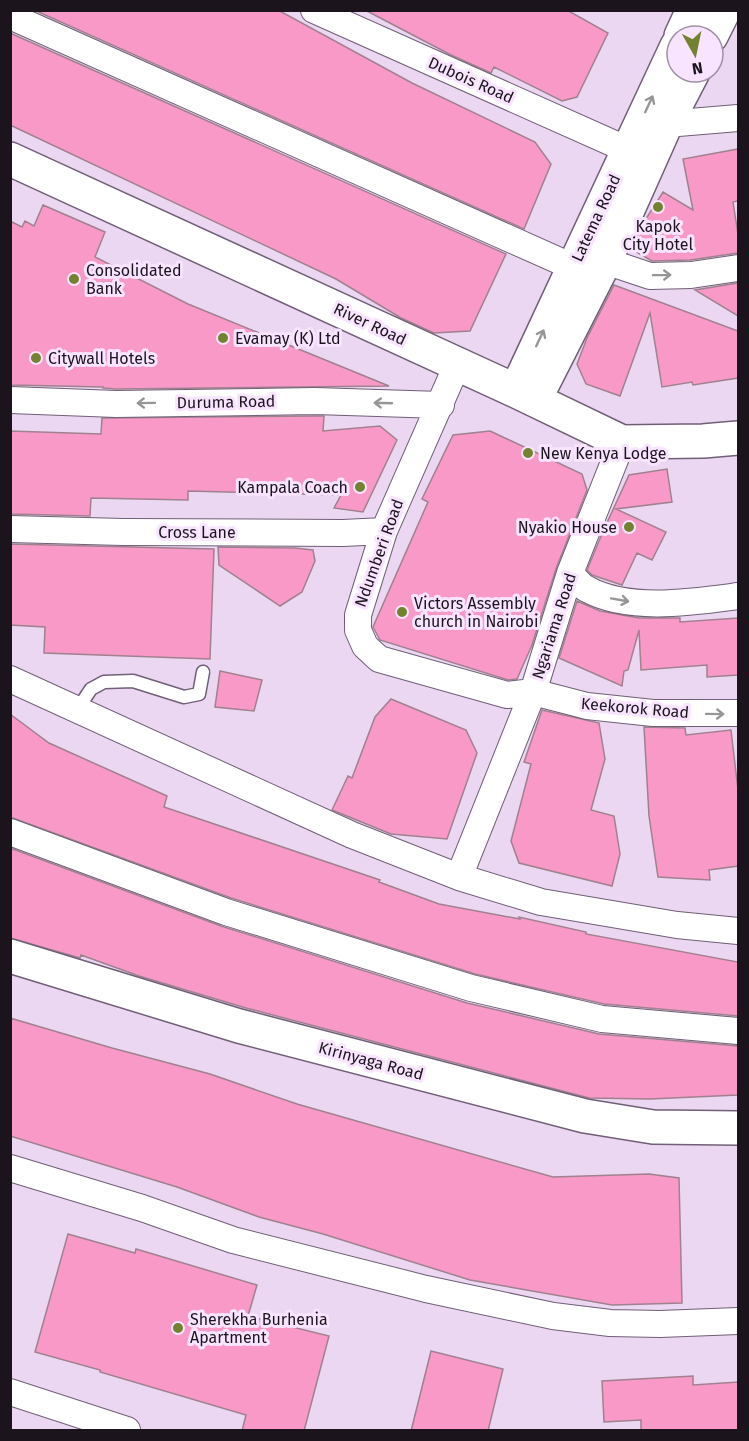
<svg xmlns="http://www.w3.org/2000/svg" width="749" height="1441" font-family="'Fira Sans',sans-serif">
<style>
.building{fill:#f899c7;stroke:#a0818f;stroke-width:1.5}
.lines{fill:none;stroke-linecap:round;stroke-linejoin:round}
.lane-casing{stroke:#705f76;stroke-width:15}
.street-casing{stroke:#705f76;stroke-width:28}
.secondary-casing{stroke:#705f76;stroke-width:36}
.lane{stroke:#fff;stroke-width:12}
.street{stroke:#fff;stroke-width:26}
.secondary{stroke:#fff;stroke-width:33}
.oneway{stroke:#989599}
.poi-dot{fill:#728230;stroke:#f8e4ff;stroke-width:2}
.labels{text-anchor:middle;dominant-baseline:central;stroke-width:6;stroke-linejoin:round;paint-order:stroke}
.street-label{font-size:16px;fill:#1b141d;stroke:#f8e4ff}
.poi-label{font-size:16px;fill:#1b141d;stroke:#f8e4ff;text-anchor:start}
</style>
<rect width="100%" height="100%" fill="#ebd7f2"/>
<path class="building" d="M34 10H278L412 83 535 142 551 164 524 229Z
M365 10H567L608 33 577 97 562 101 494 67 491 73 451 55Z
M10 33 506 254 470 331 434 333 401 318 336 279 10 125Z
M738 149V201L733 202 738 234V253L690 260 652 261 631 249 640 228 663 192 693 210 683 159Z
M43 205 105 232 95 257 188 304 389 386 116 389 103 388V387L10 385V221L22 227 25 221 34 226Z
M738 283V316L695 290Z
M614 285 738 331V378L693 385 692 382 662 387 650 313 620 396 586 384 577 364 587 338Z
M315 416H324L323 431 380 426 397 440 363 512 334 508 341 495 188 491V500L91 498 90 516 10 514V431L101 434 102 418Z
M490 431 582 474 587 490 556 569 532 645 517 679 508 680 380 640 373 627 428 502 422 499 453 435Z
M667 469 672 502 616 509 666 532 652 560 637 553 622 585 592 575 587 570 604 529 629 475Z
M10 544 214 549 210 659 44 653 45 627 10 625Z
M218 547 295 548 313 550 315 561 302 592 280 606 219 565Z
M577 601 600 611 639 618H680V622L738 618V675L707 677V665L641 670 639 630 628 670 624 671 622 686 559 658Z
M220 671 262 680 254 711 215 707Z
M391 699 466 730 477 753 447 839 391 834 332 810 348 776 352 778 375 717Z
M542 710 599 723 605 759 591 810 614 816 620 854 612 886 519 863 511 841 531 764 524 762Z
M10 714 49 743 167 796 164 807 380 880 379 882 439 904 520 919 519 917 586 932V934L738 962V1016L604 1004 475 974 231 898 10 817Z
M644 727 685 728 686 735 731 730 738 790V866L709 870 710 880 658 877 649 816Z
M10 848 221 926 467 1003 599 1034 738 1046V1095L650 1099 589 1098 246 1008 139 976 81 955 80 958 10 938Z
M10 1018 112 1048 210 1074 297 1104 553 1177 649 1174 679 1178 682 1303 612 1305 470 1280 323 1234 259 1217 177 1187 10 1136Z
M68 1234 135 1253 136 1249 257 1285 248 1316 329 1336 304 1431H242L246 1415 100 1372V1370L35 1352Z
M431 1351 503 1369 488 1431H411Z
M693 1376V1385L738 1382V1431H641V1420L604 1422 602 1381Z"/>
<g class="lines">
<defs>
<path id="lane" d="M77 710 91 689 104 682 133 681 184 697 199 694 203 672"/>
<path id="street" d="M314 10 628 150
M10 16 573 267
M666 124 738 118
M605 261 650 276 691 275 738 268
M457 365 384 531 358 615V630L365 646 379 659 507 695 533 692 587 706 653 713H738
M10 400 116 404 315 401 441 405
M10 529 123 532 343 533 384 531
M570 573C575 578 580 586 587 589 628 612 693 602 738 596
M10 679 352 835 459 877 541 902 677 925 738 931
M10 832 226 912 471 988 602 1019 738 1031
M459 877 533 692 570 573 622 442
M10 1168 142 1208 233 1240 426 1289 553 1316 610 1323 660 1324 738 1321
M10 1392 127 1430"/>
<path id="secondary" d="M681 36 693 10
M711 36 724 10
M10 159 516 391 622 442 703 441 738 438
M540 389 605 261 666 124 693 72
M516 391 677 46
M10 956 239 1026 585 1116 653 1127 738 1128"/>
</defs>
<use href="#lane" class="lane-casing"/>
<use href="#street" class="street-casing"/>
<use href="#secondary" class="secondary-casing"/>
<use href="#lane" class="lane"/>
<use href="#street" class="street"/>
<use href="#secondary" class="secondary"/>
</g>
<defs><path id="oneway-shaft" d="M-6 0H5M1.5-3L5.5 0L1.5 3" fill="none" stroke-width="1.6" stroke-linecap="round" stroke-linejoin="round" transform="scale(1.5)"/></defs>
<g class="oneway">
<use href="#oneway-shaft" transform="translate(649 104) rotate(-65)"/>
<use href="#oneway-shaft" transform="translate(662 275) rotate(-1)"/>
<use href="#oneway-shaft" transform="translate(540 338) rotate(-65)"/>
<use href="#oneway-shaft" transform="translate(146 403) rotate(179)"/>
<use href="#oneway-shaft" transform="translate(383 403) rotate(-178)"/>
<use href="#oneway-shaft" transform="translate(620 600) rotate(10)"/>
<use href="#oneway-shaft" transform="translate(715 714) rotate(1)"/>
</g>
<g class="poi-dot">
<circle cx="658" cy="207" r="6"/>
<circle cx="74" cy="279" r="6"/>
<circle cx="223" cy="338" r="6"/>
<circle cx="36" cy="358" r="6"/>
<circle cx="528" cy="453" r="6"/>
<circle cx="360" cy="487" r="6"/>
<circle cx="629" cy="527" r="6"/>
<circle cx="402" cy="612" r="6"/>
<circle cx="178" cy="1328" r="6"/>
</g>
<g class="labels">
<g class="street-label">
<text transform="translate(471 80) rotate(24)">Dubois Road</text>
<text transform="translate(596 218) rotate(-65)">Latema Road</text>
<text transform="translate(370 324) rotate(25)">River Road</text>
<text transform="translate(226 402) rotate(-1)">Duruma Road</text>
<text x="197" y="532">Cross Lane</text>
<text transform="translate(379 553) rotate(-70)">Ndumberi Road</text>
<text transform="translate(554 626) rotate(-72)">Ngariama Road</text>
<text transform="translate(635 708) rotate(5)">Keekorok Road</text>
<text transform="translate(371 1061) rotate(15)">Kirinyaga Road</text>
</g>
<g class="poi-label">
<text x="658" y="226" text-anchor="middle">Kapok<tspan x="658" dy="18">City Hotel</tspan></text>
<text x="86" y="270">Consolidated<tspan x="86" dy="18">Bank</tspan></text>
<text x="235" y="338">Evamay (K) Ltd</text>
<text x="48" y="358">Citywall Hotels</text>
<text x="540" y="453">New Kenya Lodge</text>
<text x="348" y="487" text-anchor="end">Kampala Coach</text>
<text x="617" y="527" text-anchor="end">Nyakio House</text>
<text x="414" y="603">Victors Assembly<tspan x="414" dy="18">church in Nairobi</tspan></text>
<text x="190" y="1319">Sherekha Burhenia<tspan x="190" dy="18">Apartment</tspan></text>
</g>
</g>
<rect width="749" height="1441" fill="none" stroke="#1b141d" stroke-width="24"/>
<g transform="translate(695 54) rotate(171)"><circle r="28" fill="#f8e4ff" stroke="#a091a5" stroke-width="1.5"/>
<path d="M0-4.5L10 22L0 15L-10 22Z" fill="#728230"/>
<text y="-9" font-size="16" font-weight="bold" text-anchor="middle" fill="#1b141d">N</text>
</g>
</svg>
